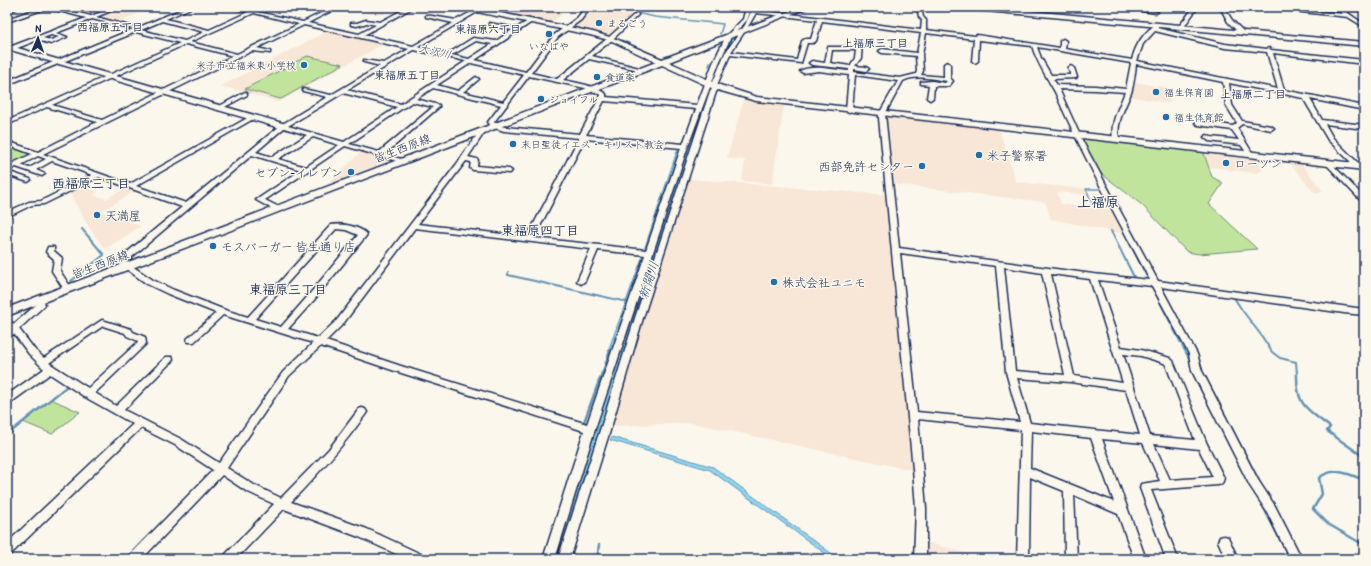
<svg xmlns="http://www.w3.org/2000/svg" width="1371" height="566" font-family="'Patrick Hand','Klee One',sans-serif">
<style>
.built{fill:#f8e6d6}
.green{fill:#c1e49d;stroke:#6e8a7e}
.water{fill:#90d6f1;stroke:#6193b6}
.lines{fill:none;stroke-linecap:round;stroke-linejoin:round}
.stream-far2{stroke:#6193b6;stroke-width:1.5}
.stream-far1{stroke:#6193b6;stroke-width:2}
.stream{stroke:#6193b6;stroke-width:2.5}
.street-casing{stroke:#1b2f5e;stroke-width:3}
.secondary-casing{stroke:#1b2f5e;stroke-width:3}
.street{fill:#fbf7ec;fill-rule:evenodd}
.secondary{fill:#fbf7ec;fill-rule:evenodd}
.poi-dot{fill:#1f6fb2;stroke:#fbf7ec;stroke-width:1.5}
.labels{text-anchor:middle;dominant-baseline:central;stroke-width:3;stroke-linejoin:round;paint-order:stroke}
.far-poi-label{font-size:10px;fill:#1b2f5e;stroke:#fbf7ec;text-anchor:start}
.far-neighbourhood-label{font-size:11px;font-weight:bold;fill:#1b2f5e;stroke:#fbf7ec}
.far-water-label{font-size:11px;font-style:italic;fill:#385983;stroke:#fbf7ec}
.street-label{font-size:12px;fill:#1b2f5e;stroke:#fbf7ec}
.poi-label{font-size:12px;fill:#1b2f5e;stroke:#fbf7ec;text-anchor:start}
.neighbourhood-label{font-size:13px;font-weight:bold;fill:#1b2f5e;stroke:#fbf7ec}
.water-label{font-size:13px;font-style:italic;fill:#385983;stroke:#fbf7ec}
.quarter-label{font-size:14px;font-weight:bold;fill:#1b2f5e;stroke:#fbf7ec}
</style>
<rect width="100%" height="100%" fill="#fbf7ec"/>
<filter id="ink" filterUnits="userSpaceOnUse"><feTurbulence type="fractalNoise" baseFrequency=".025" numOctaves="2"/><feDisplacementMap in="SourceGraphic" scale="8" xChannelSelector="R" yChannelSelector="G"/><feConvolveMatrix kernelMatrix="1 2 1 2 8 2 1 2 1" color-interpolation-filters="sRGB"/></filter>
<g filter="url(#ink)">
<path class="built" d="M374 7H409L404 10 395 8 382 15 365 12Z
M517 7H544L563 10 559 13 563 14 550 23 537 21 541 18 526 16 523 18 508 15Z
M591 7 598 8 608 7 634 13 611 37 571 28 570 26 583 17Z
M116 9 138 14 116 23 94 17Z
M330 30 385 43 279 102 221 86Z
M1135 82 1172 89 1174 96 1166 97 1170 100V102L1168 103 1133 97 1131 95Z
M744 99 784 106 772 184 742 181 745 160 727 158Z
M887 118H895L999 129 1016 182 1085 189 1088 195 1057 192 1061 204 1112 210 1124 234 1051 219 1045 202 893 184 886 121Z
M362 151 393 159 328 184Z
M1203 151 1256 157 1263 170 1256 173 1209 167Z
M1287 160 1299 161 1323 191 1315 193Z
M689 179 887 195 912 470 693 423 609 426 686 180Z
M80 186 98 192 93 195 106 199 127 187 137 190 102 211 141 226 105 249 88 226 69 192Z
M926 542 986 559H926Z"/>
<path class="green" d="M307 56 343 64 283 98 280 99 245 89Z
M1083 137 1203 151 1212 177 1223 183 1209 204 1257 249 1199 254 1187 252 1142 205 1098 171 1082 142 1081 138Z
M7 145 33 154 7 167Z
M51 399 80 412 52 434 23 422Z"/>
<path class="water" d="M752 7H754L747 21 727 50 712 88 561 559H553L593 436 597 430 600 412 708 88 728 41 748 16Z
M1075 138H1077L1152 281 1364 314 1154 286 1192 359 1205 375 1262 485 1266 504 1294 559H1289L1261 504 1258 484 1201 374 1188 358Z
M678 148H681L646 250H644Z
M643 255 644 256 626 309 623 313 621 323H620L617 335 615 336 614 340 615 341 610 351H608Z
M612 437 713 467 839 559H833L710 470 610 440Z"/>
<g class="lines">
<path class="stream-far2" d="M609 7 655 17 723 24 720 34
M264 9 267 7
M709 66 710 63
M1099 208 1094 207 1086 189H1102"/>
<path class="stream-far1" d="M1111 231 1134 277
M508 272V275L627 302
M71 281 104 255 82 229
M173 296 190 303
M1233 296 1242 310 1261 335 1272 352 1280 358 1296 362 1297 374
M319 346 358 358
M602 374 610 350"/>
<path class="stream" d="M1297 373C1296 406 1307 409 1330 427L1327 431 1364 457
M584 422 602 373
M7 435 66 387
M1364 480C1349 474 1333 466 1319 478L1322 494 1313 509 1328 524 1364 545
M597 559 599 545"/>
<defs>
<path id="street" d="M13 7H19L12 11H8V9Z
M42 7H55L91 16 115 7H121L96 17 137 28 187 7H193L166 19 209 30 248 12 229 7C236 7 248 11 253 10 258 9 260 7 266 7L258 12 303 22 333 7H339L308 23 359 34 376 25 367 23 357 26 351 25V23H357L366 20 380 22 408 7H414L364 35 413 46 453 23 426 17V15L456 20 477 9H479V11L418 47 469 59 492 44 476 41 454 54 449 53 473 38 496 41 512 30 489 25V23L516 28 530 20H532V22L475 60 526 72 554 35 577 18 586 7H591L581 20 558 37 531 73 557 79 608 38 636 13 638 14V15L612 40 592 56 643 69V71L589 59 563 80C578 83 593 85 606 94V97L697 105 713 63 726 36 743 19 745 11 721 8 719 7 752 9 754 7H758L757 10 921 30 922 20 919 17 917 7H921L923 17 926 20V30L975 36 977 35 1060 48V41L1063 39 1066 41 1065 49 1132 60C1135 46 1144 31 1157 24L1159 25 1157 28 1225 44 1267 49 1269 48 1271 50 1364 60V64L1273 53 1284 90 1364 106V110L1310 99 1322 120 1364 125V129L1325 124 1333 138 1361 166 1358 168 1356 167 1328 140 1303 98 1229 83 1232 105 1242 121 1271 126 1274 128 1271 130 1242 124 1237 128 1253 154 1250 156 1248 155 1241 145 1209 141 1204 137 1207 135 1211 137 1239 140 1232 130 1198 125 1195 123 1198 121 1233 126 1237 123 1226 105 1223 82 1136 64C1135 74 1134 83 1131 93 1125 108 1116 122 1119 139L1116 141 1113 139C1110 122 1119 108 1125 92L1095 90 1059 89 1083 142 1158 281 1364 309V315L1344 313 1161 287 1197 354 1202 371 1258 480 1275 506 1302 559H1290L1267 512 1250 486 1192 371 1189 354 1152 286 1098 280 1121 347 1141 350 1170 358 1173 361 1207 444 1224 478 1222 484 1218 485 1151 490 1178 559H1166L1140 488 1141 484 1160 481 1143 443 1102 439 1146 559H1134L1118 514 1074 495 1077 559H1065L1064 491 1030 477 1029 559H1017L1021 430 918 419 926 508V559H914L916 508 913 469 879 118V114L898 81 855 75 852 110 849 112 846 110 849 75 819 71 803 73 800 71C812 64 835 70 849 71V69L812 65 809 63 812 61 825 63 828 47H856V44L859 42 862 44 861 58 855 66 866 67 869 69 866 71 854 69V72L900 78 916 74 917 71 916 56 882 53 879 51 882 49 917 53 921 33 822 21 816 41 813 43H807L801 63 730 55 717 85 720 87 716 92 643 318 613 421 570 559H558L603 421 635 318 710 91 712 88 711 87 725 53 745 25 751 12H750L747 20 731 37 719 63 688 146 595 429 555 559H543L584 431 395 371 321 346 289 376 227 468 254 485 281 498 329 449 359 409 362 408 365 409 367 412 365 415C343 446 318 474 291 502L367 529 423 555 425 559H407L359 537 284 509 236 559H223L225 555 274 504 246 491 222 475 142 559H128L130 555 213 470 175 445 141 428 11 554 7 555V543L133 424 85 397 50 374 10 403 7 404V395L44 369 29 354 14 334 7 338V330L9 328 7 327V319L14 324 37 304 36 299 37 297H43L45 305 19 329 35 350 44 358 102 320 131 329 133 332 145 337 146 343 145 345 95 393 116 406 166 357H172L173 359 172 361 124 410 181 439 219 463 283 372 313 343 223 315 194 342H188L187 340 188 338 216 313 168 294 147 284 118 263 119 259 182 207 99 177 44 204 32 205 7 217V212L29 202 41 201 92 175 52 161 36 170 45 174 42 176 16 167 7 171V166L32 154 7 145V141L38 152 97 122 47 107 7 125V121L180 43 136 32 7 85V81L133 29 92 19 56 33 67 37 51 44 38 40 7 52V48L86 18 48 8 7 22V19ZM254 13 299 24 237 54 190 42ZM756 13 817 20 811 39H805L802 41 797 60 731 52 749 25ZM162 21 204 32 185 41 141 30ZM304 25 409 49 384 63 364 60V62L380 66 331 95 303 89V91L327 97 281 125 186 203 136 186 255 118V116H251L130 184 43 154 252 51 270 53V51L257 48ZM1155 31 1225 48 1267 52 1278 89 1137 61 1143 44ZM926 33 974 39 972 61 975 63 978 61 979 40 1032 46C1037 63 1047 77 1055 92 1083 156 1117 218 1150 280L1093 274 899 248 885 114 903 81C914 74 934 79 947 81L945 83 932 81 921 82V84L929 85 927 98 930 100 933 98 934 86H949L953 81 950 78V64L947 62 944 64V77L921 75 923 71 922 55ZM51 35 59 37 51 40 43 38ZM186 44 233 56 102 120 52 105ZM1037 47 1131 63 1126 89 1095 86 1057 85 1053 79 1076 78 1077 77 1074 68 1071 66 1068 68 1071 75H1051L1041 58ZM414 50 466 61 401 104 347 90ZM832 50H856L855 58 850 66 830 63ZM471 63 524 75 503 102 463 92 478 80 479 79 476 77 458 91 437 85ZM529 76 585 88 601 95 580 134 505 127 496 125 494 122ZM433 88 501 105 488 122 492 127 504 131 579 138 527 237 418 224 466 161 471 162 470 168 473 170 509 173 512 171 509 169 477 166 478 160 477 159 468 157 486 130 483 128 481 129 456 165 337 320 318 338 288 329 314 300 366 236 367 234C359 226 342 223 331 225L248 317 225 310 174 290 153 280 126 262 252 155 301 170 256 200 276 211H279L280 209 279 207 265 200 345 146 400 162H404V160L385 154 439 107V105L416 99ZM343 93 397 107 344 142 288 126ZM604 101 696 109 683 144 586 135ZM412 102 433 107 379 152 349 144ZM284 128 307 135 272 157 256 152ZM313 137 339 145 306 167 278 159ZM585 139 681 148 646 250 534 238ZM38 156 46 159 29 168 21 165ZM415 228 591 249 577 281 581 284 585 281 598 250 645 255 587 424 401 366 326 341 343 324ZM336 229 346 230 358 235 308 296 281 327 255 319ZM900 253 996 266 1006 372 1020 422 917 412ZM1004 267 1042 273 1065 375 1015 371ZM1051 274 1090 279 1123 383 1074 376ZM103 326 125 333 127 336 138 341V342L88 388 49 363ZM1123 354 1141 356 1164 363 1166 365 1195 440 1150 436ZM1017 378 1070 382 1126 390 1140 435 1030 423ZM1031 431 1091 438 1114 502 1030 468ZM1154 444 1199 449 1213 477 1170 480Z
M1119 7H1131L1158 12 1156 13Z
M1194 7H1198L1183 28H1179L1180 25Z
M1220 7H1224L1232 20 1244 32V34H1240L1228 22Z
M1262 7H1278L1343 14 1334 7 1364 9V11L1342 9 1364 24V27L1348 17 1264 8Z
M245 92 247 93V95L221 109 219 110 216 108Z
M1328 161 1330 162 1364 197V203L1362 202 1326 164V162Z
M7 171 30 179 31 180 28 182 7 175Z
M48 247H54V251L62 258 60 271 72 289 71 291H65L52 271 54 259 46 252Z
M1224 536 1228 537 1238 559H1226L1218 541 1220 537Z"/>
<path id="secondary" d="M459 7H472L593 32 616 39 662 59 800 7H809L669 62 720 85 757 97 1364 164V170L756 101 714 89 662 65 7 316V308L656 62 612 41 590 35 462 9Z
M962 7H986L1364 42V46L965 9Z
M7 45 286 124 287 126 286 128H280L7 49Z"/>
</defs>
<use href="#street" class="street-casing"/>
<use href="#secondary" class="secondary-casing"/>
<use href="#street" class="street"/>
<use href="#secondary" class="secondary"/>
</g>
</g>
<g class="poi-dot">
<circle cx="599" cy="23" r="4"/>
<circle cx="549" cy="34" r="4"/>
<circle cx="304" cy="65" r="4"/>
<circle cx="597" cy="77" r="4"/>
<circle cx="1156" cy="92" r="4"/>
<circle cx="541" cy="99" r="4"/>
<circle cx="1166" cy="117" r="4"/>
<circle cx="513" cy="144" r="4"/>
<circle cx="979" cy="155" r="4"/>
<circle cx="1226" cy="163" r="4"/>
<circle cx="922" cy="166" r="4"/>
<circle cx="351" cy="172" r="4"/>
<circle cx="97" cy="215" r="4"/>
<circle cx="213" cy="246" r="4"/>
<circle cx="774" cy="282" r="4"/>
</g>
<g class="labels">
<g class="far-poi-label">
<text x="607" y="23">まるごう</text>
<text x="549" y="46" text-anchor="middle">いなばや</text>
<text x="296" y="65" text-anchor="end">米子市立福米東小学校</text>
<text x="605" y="77">食道楽</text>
<text x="1164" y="92">福生保育園</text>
<text x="549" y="99">ジョイフル</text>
<text x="1174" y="117">福生体育館</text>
<text x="521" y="144">末日聖徒イエス・ キリスト教会</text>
</g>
<g class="far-neighbourhood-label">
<text x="110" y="27">西福原五丁目</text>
<text x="488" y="29">東福原六丁目</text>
<text x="875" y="43">上福原三丁目</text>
<text x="407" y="75">東福原五丁目</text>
<text x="1253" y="94">上福原二丁目</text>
</g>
<g class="far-water-label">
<text transform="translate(435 51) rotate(13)">大沢川</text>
</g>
<g class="street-label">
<text transform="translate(402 148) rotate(-21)">皆生西原線</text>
<text transform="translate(100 264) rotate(-21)">皆生西原線</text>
</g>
<g class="poi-label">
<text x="987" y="155">米子警察署</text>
<text x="1234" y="163">ローソン</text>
<text x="914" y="166" text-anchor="end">西部免許センター</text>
<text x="343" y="172" text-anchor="end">セブン-イレブン</text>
<text x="105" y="215">天満屋</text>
<text x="221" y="246">モスバーガー 皆生通り店</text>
<text x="782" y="282">株式会社ユニモ</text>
</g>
<g class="neighbourhood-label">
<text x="91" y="183">西福原三丁目</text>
<text x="540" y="230">東福原四丁目</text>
<text x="288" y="289">東福原三丁目</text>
</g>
<g class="water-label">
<text transform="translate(648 280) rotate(-72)">新開川</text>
</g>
<g class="quarter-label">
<text x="1098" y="201">上福原</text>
</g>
</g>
<rect width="1371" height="566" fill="none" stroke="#fbf7ec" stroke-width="24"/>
<rect x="12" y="12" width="1347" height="542" fill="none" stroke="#1b2f5e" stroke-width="1.5" filter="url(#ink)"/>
<g transform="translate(38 38) rotate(2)" stroke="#fbf7ec" stroke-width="3" paint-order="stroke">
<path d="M0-3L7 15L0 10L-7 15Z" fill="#1b2f5e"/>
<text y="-6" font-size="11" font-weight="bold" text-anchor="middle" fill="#1b2f5e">N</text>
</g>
</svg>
